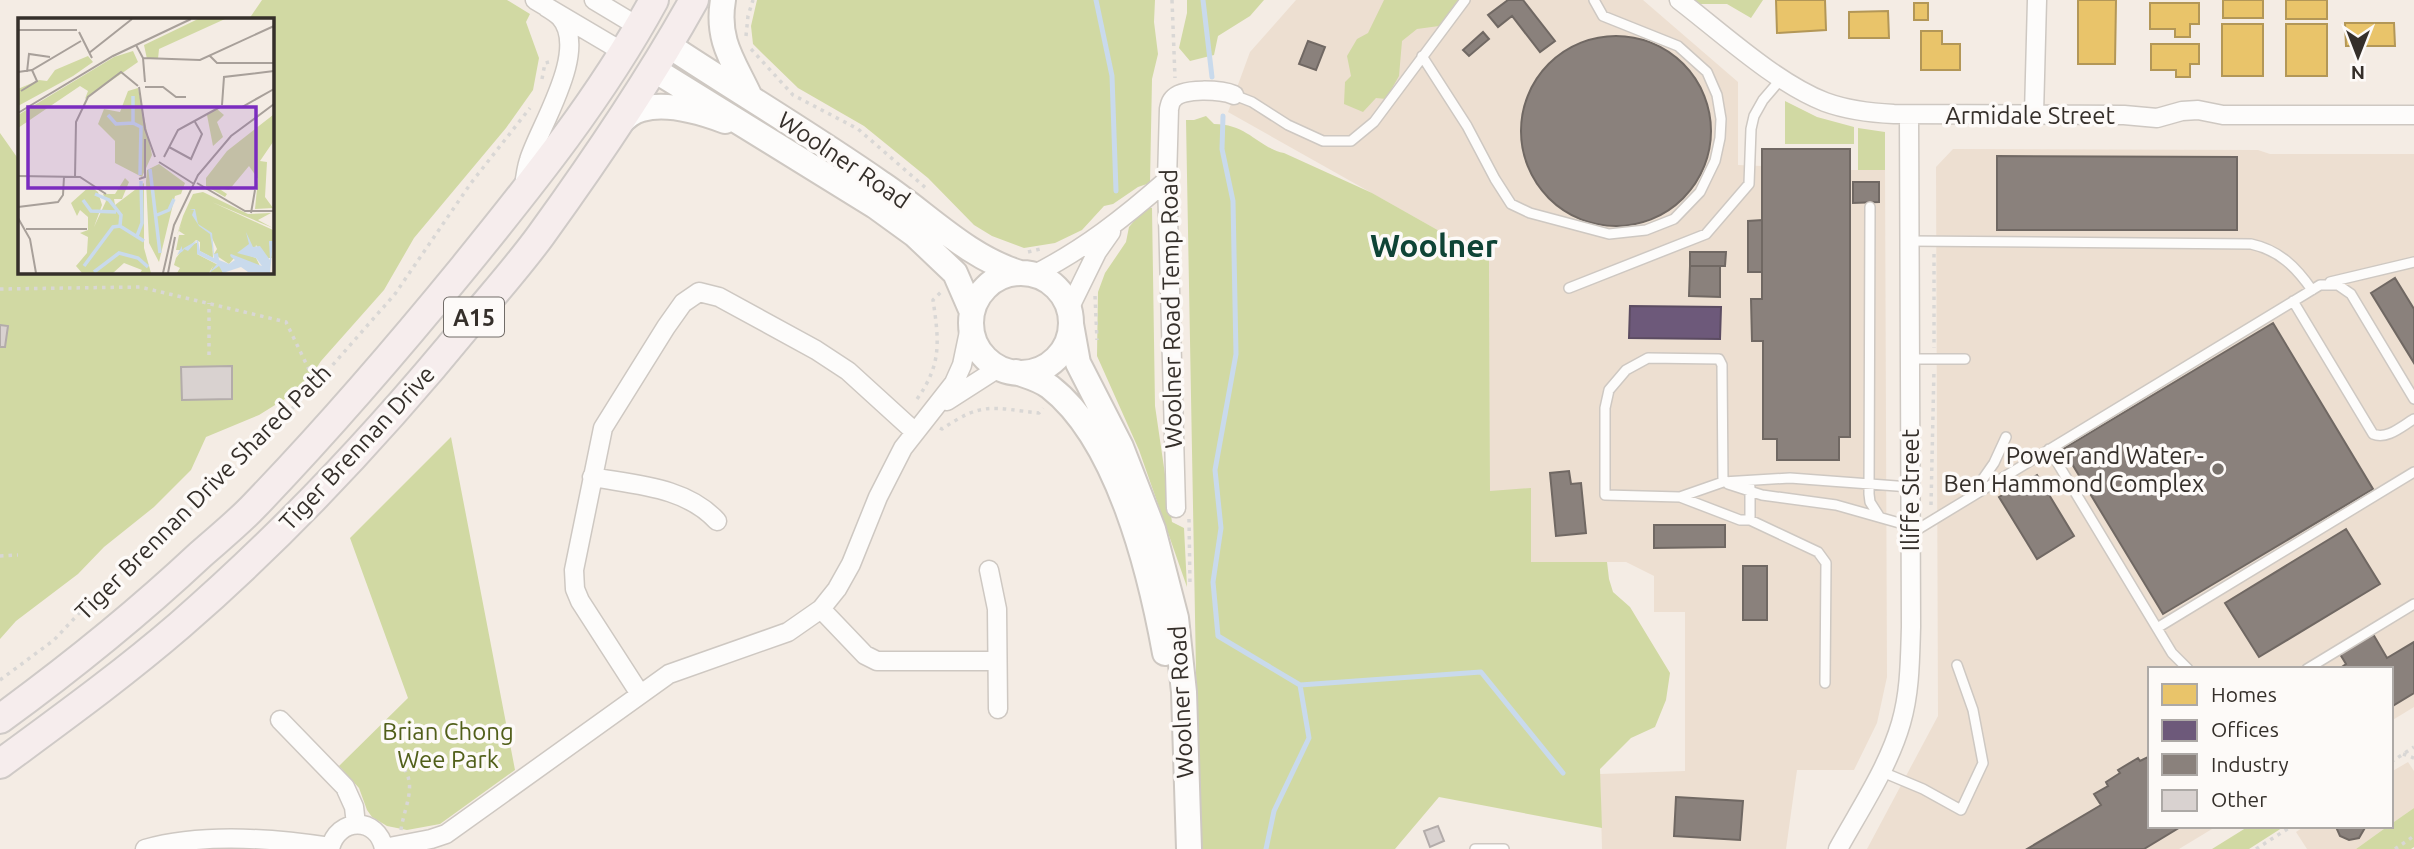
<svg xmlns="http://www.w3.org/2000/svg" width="2414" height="849" font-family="Ubuntu,sans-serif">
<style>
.built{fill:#eddfd1}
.green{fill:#d1d9a3}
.homes{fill:#e9c46a;stroke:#b39757;stroke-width:2}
.offices{fill:#6d597a;stroke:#5c4c62;stroke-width:2}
.industry{fill:#8a817c;stroke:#706863;stroke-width:2}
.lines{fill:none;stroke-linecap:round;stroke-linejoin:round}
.stream{stroke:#c9daec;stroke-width:5}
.building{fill:#d9d2d0;stroke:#b3acaa;stroke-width:2}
.service-casing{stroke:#cec8c2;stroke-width:12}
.minor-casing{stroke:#cec8c2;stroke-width:21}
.secondary-casing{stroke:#cec8c2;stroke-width:28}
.primary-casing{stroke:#cfcac7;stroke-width:32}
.path{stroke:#d9d7d5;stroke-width:3.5;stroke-dasharray:3.5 5;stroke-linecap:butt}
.service{stroke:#fdfcfb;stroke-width:9}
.minor{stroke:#fdfcfb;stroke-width:18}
.secondary{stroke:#fdfcfb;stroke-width:24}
.primary{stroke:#f6eded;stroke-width:28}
.poi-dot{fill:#78716b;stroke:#fdfaf8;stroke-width:2.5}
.labels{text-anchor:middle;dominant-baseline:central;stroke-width:7;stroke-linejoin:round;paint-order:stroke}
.shield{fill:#fdfaf8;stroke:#716c68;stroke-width:2}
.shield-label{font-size:23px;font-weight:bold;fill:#352f2a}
.street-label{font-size:24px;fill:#352f2a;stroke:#fdfaf8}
.poi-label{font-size:24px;fill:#352f2a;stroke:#fdfaf8;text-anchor:end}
.park-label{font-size:24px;fill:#515f1a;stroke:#fdfaf8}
.district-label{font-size:32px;font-weight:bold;fill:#0f4436;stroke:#fdfaf8}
.inset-river{fill:none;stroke:#c9daec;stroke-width:3.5}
.inset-road{fill:none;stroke:#a8a09a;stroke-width:2}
.view{fill:#7b2cbf;fill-opacity:0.15;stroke:#7b2cbf;stroke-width:3.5}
.inset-edge{fill:none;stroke:#352f2a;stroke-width:3.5}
</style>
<rect width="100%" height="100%" fill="#f4ece4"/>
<path class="built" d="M1296 0H1643L1738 82V165L1762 166V149H1849L1850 170H1885L1887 677 1877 723 1854 770H1797L1786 849H1602L1600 774 1685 771V612H1654V576L1626 562H1530L1531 489 1490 492 1489 259 1228 112 1250 52Z
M1953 149 2258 150 2270 154H2414V707L2391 721V669H2150V826H2217L2179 849H1867L1938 716 1936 167Z
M2408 762 2414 771V808L2391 824V772Z
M2305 826H2388L2356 849H2307L2296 832Z"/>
<path class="green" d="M262 0H507L530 14 526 22 539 58 533 90 506 128 414 238 384 290 321 361 304 387 259 415 206 437 191 470 154 507 104 547 78 574 16 621 0 639V133L19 160V271H271V19H249Z
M757 0H1155L1154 22 1158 54 1152 79 1150 183 1138 187 1113 204 1104 206 1082 230 1055 243 1024 248 992 236 974 225 928 178 864 126 798 88 763 54 753 44 751 26Z
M1187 0H1264L1250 16 1218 36 1214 55 1190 61 1179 48 1187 13Z
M1384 0H1459L1439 26 1417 29 1402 41 1399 76 1386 99 1376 98 1363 112 1344 104 1345 82 1351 76 1347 56 1357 39 1368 33Z
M1694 0H1763L1751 18 1727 4H1700Z
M1785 101 1817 117 1854 127V144H1785Z
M1206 116 1214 124C1248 124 1257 147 1284 153L1372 193 1489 259 1490 491 1531 488V562H1607L1609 579 1613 592 1630 607 1670 673 1666 700 1655 727 1631 738 1600 769 1602 828 1439 797 1395 849H1202L1199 837 1186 120H1194Z
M1858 128 1885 132V170H1858Z
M1146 207 1152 208 1155 406 1172 522 1184 528 1187 587 1139 450 1097 356 1098 292 1105 273 1126 242 1129 227Z
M451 437 515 770 440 824 407 830 387 826 372 817 367 810 359 788 339 766 408 698 350 538Z
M2414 808V847L2411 849H2356L2388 826H2391V824Z
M2249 826H2285L2249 849H2212Z"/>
<path class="homes" d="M1776 0H1825L1826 30 1777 33Z
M2078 0H2116L2115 64H2078Z
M2223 0H2263V18H2223Z
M2286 0H2327V19H2286Z
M1914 3H1928V20H1914Z
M2150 3H2199V24H2190V37H2175V29H2150Z
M1888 11 1889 38H1849V12Z
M2345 23H2394L2395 46H2346Z
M2222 24H2263V76H2222Z
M2286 24H2327V76H2286Z
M1921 31H1942V44H1960V70H1921Z
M2151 44H2199V64H2190V77H2176V70H2151Z"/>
<path class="offices" d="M1630 306 1721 307 1720 339 1629 338Z"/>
<path class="industry" d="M1508 0H1523L1555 41 1540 52 1512 16 1498 27 1488 15Z
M1483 32 1489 39 1469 56 1463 50Z
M1521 131a95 95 0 1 1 190 0a95 95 0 1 1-190 0Z
M1308 41 1325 47 1316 70 1299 64Z
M1762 149H1850V437H1839V460H1777V439H1763V341H1752L1751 299H1762Z
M1997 156 2237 157V230H1997Z
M1853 182H1879V202L1853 203Z
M1762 220V272H1748V221Z
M1690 252H1726L1725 266H1690Z
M1690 266H1720V297L1689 296Z
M2395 278 2414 309V363L2371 293Z
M2273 323 2373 489 2163 614 2063 449Z
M1569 471 1571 484 1581 483 1586 533 1556 536 1550 473Z
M2037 475 2074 536 2037 559 1999 497Z
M1654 525H1725V547L1654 548Z
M2346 529 2380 584 2259 657 2225 603Z
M1743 566H1767V620H1743Z
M2373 634 2387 658 2414 642V693L2391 707V669H2339L2346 664 2340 654Z
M2150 756V826H2182L2144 849H2027L2101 805 2094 794 2108 786 2106 782 2120 773 2118 770 2138 758 2140 761Z
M1676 797 1743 801 1740 840 1674 836Z
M2366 826 2359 838 2349 840 2340 836 2336 827Z"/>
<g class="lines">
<path class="stream" d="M1096 0 1112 76 1116 191
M1203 0 1212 77
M1223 116 1222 149 1233 201 1236 354 1215 470 1221 528 1213 582 1218 636 1300 685 1309 738 1274 811 1266 849
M1300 685 1481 672 1563 773"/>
</g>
<path class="building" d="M0 325 8 326 5 347H0Z
M232 366V399L182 400 181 367Z
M1438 826 1444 841 1430 847 1424 831Z"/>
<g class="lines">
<defs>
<path id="service" d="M1422 56 1467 126 1495 179 1511 204 1530 213 1609 234 1646 230 1674 219 1700 192 1715 161 1720 138 1721 119 1717 95 1707 72 1678 46 1603 16 1594 0
M1234 95 1252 102 1288 125 1323 141H1351L1374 122 1465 0
M1870 207 1869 494 1870 502 1879 516
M1909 241 2251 244C2279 250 2296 267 2312 290
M2330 282 2414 262
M1569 288 1706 234 1749 184 1751 129 1754 116 1763 100 1781 79
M2293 301 2373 434C2387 440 2402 426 2414 419
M1909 359H1965
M2049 449 2172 653 2188 669
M1723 482 1722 365 1719 359 1648 358 1626 370 1609 390 1605 408V495L1680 497 1723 482 1790 478 1910 487
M1728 484 1762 495 1836 505 1910 526
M1750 487V520
M1973 493 1994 463 2006 437
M1680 497 1740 520H1750L1818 552 1826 563 1825 683
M1910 534 2320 285H2338L2351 294 2414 399
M2157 628 2414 472
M2307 669 2414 604
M1880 771 1923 789 1961 810 1983 763 1973 710 1957 665
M1475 849H1504"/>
<path id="minor" d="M535 0 623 52
M594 0 639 27
M1679 0C1722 33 1776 83 1825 102 1847 110 1871 113 1894 114L2124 115 2157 118 2182 111 2198 110 2223 115H2414
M2034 114 2037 0
M524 187C525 178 526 169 529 160 539 127 590 50 560 17 556 13 551 10 546 7
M1033 275C1083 250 1125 217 1167 180
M1069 309 1097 252 1111 232
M947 401 1000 367
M592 477C636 485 686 487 717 521
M1176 508 1167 180 1169 109C1170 105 1170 102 1173 99 1182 87 1222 90 1234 95
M989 570 997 609 998 709
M821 609 865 655 877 661H997
M640 694 580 601 575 589 574 570 603 428 666 327 683 303 699 292 719 297 816 350 848 371 915 432
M280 720 345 787 354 807 356 824
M384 848 431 839 446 834 669 674 788 632 821 609 837 589 851 564 878 497 903 448 954 383 962 365 971 322
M145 849C201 833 272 838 330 847
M330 849C337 817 378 816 384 849
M1838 849C1860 809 1888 768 1901 723 1910 692 1910 660 1911 627L1909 115"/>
<path id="secondary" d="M723 0C716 41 734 62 750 97
M668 45C739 92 812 135 882 184 927 214 967 257 1020 273
M653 69 875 206 915 235 955 273 972 312
M618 125C625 118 632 111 642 109 667 102 701 112 725 121
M971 323a50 50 0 1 1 100 0a50 50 0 1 1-100 0Z
M1071 324 1078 363 1121 447 1153 529 1176 618 1184 692 1189 849
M1016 372C1027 376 1040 379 1050 387 1118 440 1150 571 1165 653"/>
<path id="primary" d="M0 719C70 668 137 614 200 555 218 539 238 523 255 505 328 429 397 349 464 267 533 182 602 96 654 0
M0 764C61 719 122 675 180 625 286 533 382 430 471 321 495 292 520 264 541 235 596 159 649 81 694 0"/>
</defs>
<use href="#service" class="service-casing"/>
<use href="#minor" class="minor-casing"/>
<use href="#secondary" class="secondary-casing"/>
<use href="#primary" class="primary-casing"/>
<path class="path" d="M1172 0 1175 78
M746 36 748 16 753 0
M751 49 793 95 858 129 927 189
M542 79 545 63 549 62
M1028 252 1044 248
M1934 254V348
M0 289 140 287 286 322 316 384
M1095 296 1097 340
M209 355V303
M917 399C942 364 939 341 933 300L942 291
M940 428 942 429C983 401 992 408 1039 413L1043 408
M1931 505 1934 369
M1189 519 1190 585
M0 556 18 555
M0 680 54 640 85 607 228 475 316 384 395 294 471 183 530 108
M2403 754 2414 758
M2391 762 2414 747
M401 830C404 807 418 785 402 766
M2256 849 2292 826
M2395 849 2414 836"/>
<use href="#service" class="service"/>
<use href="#minor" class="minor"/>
<use href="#secondary" class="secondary"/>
<use href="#primary" class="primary"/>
</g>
<circle class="poi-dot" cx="2218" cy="469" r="7"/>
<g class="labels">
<rect class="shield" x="444" y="297.5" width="60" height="39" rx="5"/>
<g class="shield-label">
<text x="474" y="317">A15</text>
</g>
<g class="street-label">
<text x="2030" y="115">Armidale Street</text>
<text transform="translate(844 160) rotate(34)">Woolner Road</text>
<text transform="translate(1171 309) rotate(-91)">Woolner Road Temp Road</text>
<text transform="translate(357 448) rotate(-47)">Tiger Brennan Drive</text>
<text transform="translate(1910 490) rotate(-90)">Iliffe Street</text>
<text transform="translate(203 492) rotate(-45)">Tiger Brennan Drive Shared Path</text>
<text transform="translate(1181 702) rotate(-93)">Woolner Road</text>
</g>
<g class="poi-label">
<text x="2204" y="455">Power and Water -<tspan x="2204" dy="28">Ben Hammond Complex</tspan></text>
</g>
<g class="park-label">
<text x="448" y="731">Brian Chong<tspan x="448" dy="28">Wee Park</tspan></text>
</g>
<g class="district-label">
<text x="1434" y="245">Woolner</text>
</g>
</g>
<g transform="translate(18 18)">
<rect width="256" height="256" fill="#f4ece4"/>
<path d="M180 1H207L141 31 140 41H129L126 27ZM115 33 120 44 67 81 70 73 62 68 0 110V97L96 39ZM70 38 75 44 55 58 0 88V71L21 62 29 63 37 52ZM120 70 134 137 124 159 97 145V123L80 106 86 91 102 94 110 73ZM199 91 206 97 199 104 205 119 195 128 189 97ZM255 97V124L242 143 249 144 247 179 255 190 237 191 240 161 231 148 211 172 200 170 209 176 207 179 188 168V160L209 133ZM141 146 167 165 163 176 157 178 141 244 131 225 128 164 129 152ZM107 160 111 164 104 181H96L97 187 126 165V230L133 255H122L124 252 106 245 95 255H64L58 248 69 235 70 219 62 215 70 212V199L62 192 59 198 53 185 72 168 80 174 84 187 76 209 88 183 85 176H97ZM185 174 230 196 253 195 240 202 255 210 194 184 255 212V223H251L254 240H248L238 227 236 236 227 232 221 234 238 240 243 250 216 240 211 246 196 236 199 231 194 220 195 240 182 233V224L178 222 172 228 180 224 179 236 202 248 205 255H192L195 248 191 255H159L162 250 156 247 158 240 164 232H158L161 217H167L161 213 163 207 159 217 165 198 175 176Z" fill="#d1d9a3"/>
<path d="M171 191H177L180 206 194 215 196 236 200 235 201 242 211 246 217 242 213 239 212 237 213 236 244 248 238 240 219 235 231 226 228 214 235 229 242 228 252 242 251 223H255L252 255 230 254 223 249 205 255 201 248 191 255 199 246 179 236V223L170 233 166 231 165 233 159 237 164 228V232L166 230 180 222 182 233 196 240 192 216 181 208 174 197 176 192Z" fill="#c9daec"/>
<path class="inset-river" d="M115 78V105L123 109 122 157M90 97 98 106 115 105M132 151 142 235M77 176 91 182 103 197 102 208M65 182 73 193 98 194M139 197 151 192 156 181M119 218 124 205 123 163M66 248 95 209 102 208 126 223M76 254 101 235 120 240 130 249"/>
<path class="inset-road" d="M0 12H59M61 14 74 40M118 27 125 40 127 64M71 35 114 1M192 38 199 45H256M125 40 182 42 256 8M0 54 14 52 63 23M9 54 11 36 32 39M121 69 127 111 137 139M127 69H145L158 79H168M3 73 19 63 14 52M204 87 206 59 256 53M207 89H224L256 71M0 95 95 38 173 1M151 129 173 141 184 116 177 104M146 139 160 112 202 89M141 144 176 166M0 158 62 159 88 176M57 159 58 104 70 79 103 54 120 68M121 161 127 159V121M179 165 227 193H256M0 189 40 184 45 177 46 159M233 195 237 172M0 200 12 221 18 255M8 211H69M145 255 156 207 180 157 213 118 256 86M150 255 157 219"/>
<path class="view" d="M10 89H238V170H10Z"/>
<rect width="256" height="256" class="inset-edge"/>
</g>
<rect x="2148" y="667" width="245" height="161" fill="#fdfaf8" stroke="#ada9a6" stroke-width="2"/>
<rect x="2162" y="684" width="35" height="21" fill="#e9c46a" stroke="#ada9a6" stroke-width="2"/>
<text x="2211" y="702" font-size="21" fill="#352f2a">Homes</text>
<rect x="2162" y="720" width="35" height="21" fill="#6d597a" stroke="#ada9a6" stroke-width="2"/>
<text x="2211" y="737" font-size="21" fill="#352f2a">Offices</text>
<rect x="2162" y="754" width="35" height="21" fill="#8a817c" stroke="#ada9a6" stroke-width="2"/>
<text x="2211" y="772" font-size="21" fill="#352f2a">Industry</text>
<rect x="2162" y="790" width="35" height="21" fill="#d9d2d0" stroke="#ada9a6" stroke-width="2"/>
<text x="2211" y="807" font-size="21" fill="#352f2a">Other</text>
<g transform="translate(2358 56) rotate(180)" stroke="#fdfaf8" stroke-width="5" paint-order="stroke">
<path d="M0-5L12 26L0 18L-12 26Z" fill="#352f2a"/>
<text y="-10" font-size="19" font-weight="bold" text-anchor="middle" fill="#352f2a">N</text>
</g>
</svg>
